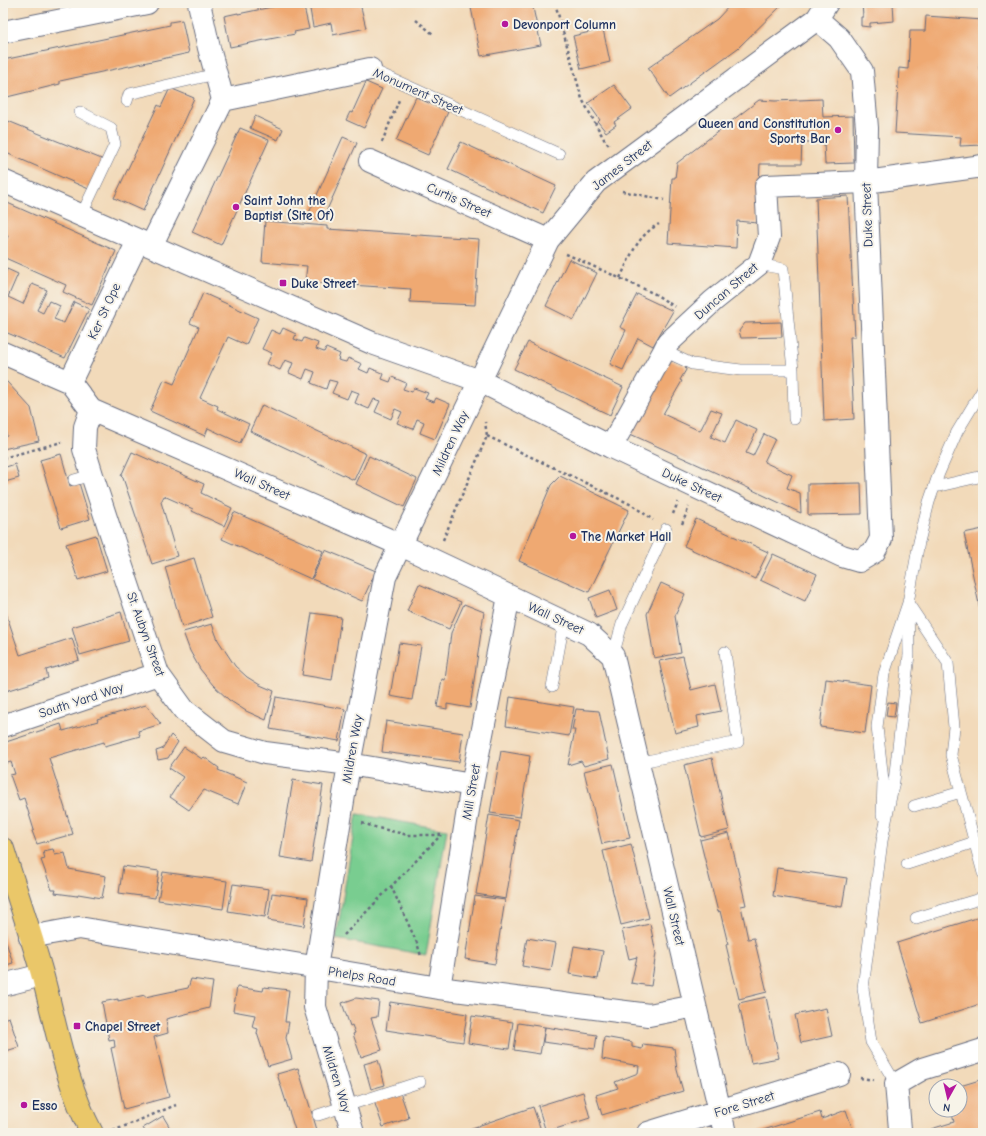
<svg xmlns="http://www.w3.org/2000/svg" width="986" height="1136" font-family="'Comic Neue',sans-serif">
<style>
.green{fill:#79cd90;stroke:#4a7e77}
.building{fill:#efa972}
.lines{fill:none;stroke-linecap:round;stroke-linejoin:round}
.lane-casing{stroke:#666b7e;stroke-width:12}
.street-casing{stroke:#666b7e;stroke-width:24}
.primary-casing{stroke:#666b7e;stroke-width:24}
.path{stroke:#666b7e;stroke-width:2.5;stroke-dasharray:3 3;stroke-linecap:butt}
.lane{stroke:#fff;stroke-width:11}
.street{stroke:#fff;stroke-width:22}
.primary{stroke:#eac769;stroke-width:22}
.poi-dot{fill:#b5179e;stroke:#f7f3e8;stroke-width:1.5}
.labels{text-anchor:middle;dominant-baseline:central;stroke-width:4;stroke-linejoin:round;paint-order:stroke}
.poi-label{font-size:13px;font-weight:bold;fill:#1b2f5e;stroke:#f7f3e8;text-anchor:start}
.street-label{font-size:13px;fill:#1b2f5e;stroke:#f7f3e8}
</style>
<rect width="100%" height="100%" fill="#f7f3e8"/>
<filter id="ink" filterUnits="userSpaceOnUse"><feTurbulence type="fractalNoise" baseFrequency=".025" numOctaves="2"/><feDisplacementMap in="SourceGraphic" scale="8" xChannelSelector="R" yChannelSelector="G"/><feConvolveMatrix kernelMatrix="1 2 1 2 8 2 1 2 1" color-interpolation-filters="sRGB"/></filter>
<filter id="wash" filterUnits="userSpaceOnUse"><feTurbulence type="fractalNoise" baseFrequency=".012" numOctaves="4" result="noise"/><feDisplacementMap in="SourceGraphic" scale="16" xChannelSelector="R" yChannelSelector="G"/><feGaussianBlur stdDeviation="0.9" result="paint"/><feColorMatrix in="noise" values="0 0 0 0 0 0 0 0 0 0 0 0 0 0 0 0 0 1.4 0 .05"/><feComposite in="paint" operator="in"/></filter>
<g filter="url(#wash)">
<rect width="100%" height="100%" fill="#f2daba"/>
<path class="green" d="M357 814 447 830 426 955 336 939Z"/>
<g id="blocks">
<path class="building" d="M291 3H303L309 29 294 32 295 34 230 47 224 16 238 13V14Z
M309 3H360L366 28 333 35 331 23 313 27Z
M470 3H532L541 45 481 56Z
M732 3H784L738 48 669 98 648 68 717 19Z
M862 3H893L894 21 870 23V27L861 26V17H863Z
M926 16 983 20 979 69H983V145L960 146 961 137 895 133 899 68 908 69 910 31H925Z
M182 20 189 53 60 81V84L3 98V60L170 25V22Z
M603 29 610 62 581 69 573 36Z
M366 82 382 89 364 128 346 120 350 112 352 113Z
M614 85 632 109 614 122 616 125 606 132 598 122 600 120 588 103Z
M170 88 194 98 143 211 114 198 158 105 161 107Z
M416 97 448 112 428 155 396 141Z
M822 99 823 117 853 116 854 163 825 164 824 142H802L801 164H760L757 223 737 221 736 248 668 243 672 178H675L677 163 759 100 775 101Z
M255 116 283 129 278 140 250 128Z
M3 119 104 160 91 190 4 152 3 154Z
M240 128 269 140 221 245 192 232Z
M343 137 357 143 322 221 308 215Z
M461 142 556 186 543 213 448 169Z
M848 196 855 337H850L854 419 824 421 816 198Z
M3 201 116 251 92 305 63 292 66 285 3 257V247L8 236 3 234Z
M265 221 327 226V229L479 239 475 305 410 302 411 289 305 282 307 266 262 262Z
M569 259 597 273 574 320 546 306Z
M7 269 18 274 8 297 23 304 32 284 47 290 37 310 43 313 49 301 60 306 54 319 64 323 74 302 89 309 65 358 3 331V278Z
M203 293 258 318 246 345 228 337 200 398 218 406 217 409 249 424 240 443 208 428 205 436 150 411 164 380 174 384 199 327 190 323Z
M637 294 673 311 653 346 638 338 623 370 610 364 626 330 620 327Z
M781 322 782 337 741 338 739 331 745 323Z
M283 328 296 334 294 339 302 342 304 338 318 343 316 349 324 352 326 348 340 354 338 360 346 362 348 358 362 364 359 369 368 373 370 368 384 374 382 379 390 382 392 377 406 383 403 389 412 392 414 388 428 393 425 399 434 402 436 398 450 404 435 439 420 433 424 422 417 419 413 429 397 423 402 412 395 409 391 419 375 412 380 401 374 399 369 409 355 403 359 393 351 390 347 399 332 393 337 382 329 380 326 389 311 383 315 372 307 369 303 379 289 373 293 363 285 360 280 370 267 364 272 353 262 349 271 330 280 334Z
M528 342 623 387 610 415 514 369Z
M667 359 685 366 686 370 680 380 682 381 663 414 700 431 711 409 722 413 711 437 725 443 736 420 746 425 757 430 746 453 753 456 764 434 775 439 764 462 792 475 787 488 800 493 801 513 723 476 628 433Z
M3 380 7 382 31 408 39 441 3 449V437L7 436 3 426Z
M262 405 366 454 354 480 250 431Z
M132 452 204 484 201 493 232 508 224 526 192 511 193 509 164 496 161 502 177 556 152 564 123 478 121 476Z
M61 454 70 486 79 483 90 519 61 528 40 460Z
M369 456 417 479 404 507 356 484Z
M15 464 19 478 5 482 3 474V468Z
M560 476 629 510 589 592 519 561 551 485Z
M861 483 862 514 808 515V484Z
M234 512 323 551 311 579 222 539Z
M696 519 768 552 755 579 684 546Z
M983 529V619H982L964 533Z
M96 535 107 571 78 580 66 544Z
M325 550 376 571 362 601 312 579Z
M773 554 817 574 805 601 760 580Z
M194 558 212 617 182 627 165 567Z
M661 583 685 594 675 616 681 653 654 658 647 614Z
M419 584 461 602 449 629 407 611Z
M610 590 617 610 596 618 589 598Z
M3 604 20 655 72 638 79 660 46 670 48 678 3 692Z
M464 604 484 612 470 708 447 704V709L437 707 442 679 445 680 451 633Z
M121 612 129 641 80 655 72 627Z
M312 613 341 617 332 680 302 675Z
M212 624 218 640 235 666 247 677 260 685 274 691 266 720 246 711 229 700 213 685 200 669 190 651 183 632Z
M399 643 421 646 412 700 390 696Z
M683 656 691 690 715 684 721 711 697 716 699 727 675 733 659 661Z
M826 679 871 685 865 733 820 727Z
M276 697 345 709 339 741 270 729Z
M510 697 574 707 569 736 506 726Z
M888 702 896 703 894 717 886 716Z
M146 705 161 724 138 731 140 736 105 746 104 742 49 758 73 834 37 844 32 831 34 830 24 798 19 800 10 775 15 774 11 762 7 763 3 752V743L61 724 63 731 98 721 97 719Z
M576 709 599 711 609 759 584 766 581 761 568 765 575 730H572Z
M386 721 463 733 459 762 382 752Z
M171 735 178 742 168 758 158 760 156 751 162 749Z
M184 747 202 759 204 757 219 768 218 770 247 782 238 804 204 790 189 810 170 797 183 777 169 768Z
M501 751 530 756 520 817 490 813Z
M712 758 729 830 701 837 684 765Z
M613 764 630 838 602 844 584 771Z
M293 780 323 785 311 862 280 857Z
M489 815 519 820 506 899 476 894Z
M729 833 746 905 741 906 748 939 754 938 767 992 739 999 726 945 728 944 720 911 718 912 700 840Z
M631 844 649 918 621 925 603 851Z
M53 849 55 855 65 853 69 869 106 876 102 898 78 894 77 896 55 893 56 890H52L41 860 45 859 43 851Z
M123 866 159 871 155 898 119 893Z
M777 868 847 878 842 907 773 896Z
M163 872 227 881 223 909 158 900Z
M233 884 269 889 265 917 228 911Z
M272 893 308 898 304 926 268 920Z
M475 896 505 900 495 964 465 959Z
M983 916V1003L922 1023 897 943Z
M650 924 656 953 651 986 631 983 637 957 629 959 622 930Z
M3 933 13 963 3 966Z
M527 938 556 943 551 971 522 966Z
M574 946 603 951 598 979 569 974Z
M191 979 213 982 209 1008 166 1019 168 1033 154 1037 169 1097 124 1109 111 1048 115 1047 114 1039 109 1040 102 1002 118 999V1001L145 995V997L188 988Z
M237 987 263 991 264 987 289 990 285 1022H289L286 1038 292 1059 268 1066 257 1033 258 1029 252 1027 255 1015 233 1011Z
M766 997 779 1058 751 1063 739 1003Z
M356 998 379 1001 377 1017 371 1018 382 1050 361 1057 353 1034 355 1033 352 1025 350 1026 342 1003Z
M390 1002 467 1014 463 1042 386 1030Z
M826 1008 832 1036 801 1043 795 1015Z
M472 1016 513 1022 509 1049 468 1043Z
M9 1017 19 1047 3 1052V1019Z
M518 1023 545 1027 540 1054 514 1050Z
M545 1027 597 1035 595 1049 543 1042Z
M604 1037 632 1042V1047L642 1049 643 1044 674 1048 677 1070 683 1091 602 1115 596 1095 618 1088 615 1082 638 1073 639 1066 602 1059Z
M378 1060 385 1085 371 1089 364 1064Z
M298 1068 318 1133H296L277 1074Z
M983 1079V1133H932L931 1129 954 1122 951 1110H960V1086Z
M400 1092 409 1118 383 1127 374 1101Z
M583 1092 590 1118 546 1132 538 1106Z
M533 1107 542 1133H471L469 1129Z
M846 1110 854 1133H754L820 1112 822 1119Z
M163 1116 173 1133H146L143 1128Z"/>
</g>
</g>
<g filter="url(#ink)">
<use href="#blocks" fill-opacity="0" stroke="#666b7e" stroke-width="1"/>
<g class="lines">
<defs>
<path id="lane" d="M370 69 559 154
M127 101 129 94 216 74
M80 112 111 128 115 144 81 216
M759 264 783 269 793 370 794 419
M664 351 692 364 741 370H793
M74 480 92 475
M935 487 983 476
M908 603 948 663 954 727 951 755 983 873
M613 656 622 624 666 529
M552 687 564 622
M637 763 738 742 725 652
M914 806 961 792
M882 815 883 780 877 727 884 674 908 603 919 542 929 502 939 473 957 432 983 389
M907 864 975 842
M916 918 983 898
M896 1084 871 1042 863 988 882 841 894 781 909 655 908 603
M318 1115 420 1082"/>
<path id="street" d="M199 3 209 48 223 100
M3 32 147 3
M370 161 548 240
M3 181 372 343 480 381 611 447 842 556 859 561 874 552 881 539 866 182 867 128 862 71 839 38 817 19
M151 246 223 100 370 69
M3 353 70 382 91 410 85 427 84 449 92 475 119 558 158 674 184 710 224 741 265 753 349 764 472 785
M70 382 138 241
M91 410 401 545 509 596 589 634 613 656 725 1133
M611 447 664 351 668 343 713 301 759 264 769 237 766 186 866 182 983 166
M3 726 158 674
M30 937 79 928 439 988 649 1015 695 1006
M3 985 42 975
M439 988 472 785 509 596
M353 1133 315 1007 316 968 348 770 385 577 548 240 596 182 817 19 827 3
M648 1133 839 1074
M901 1133 900 1129 896 1084 922 1069 983 1050"/>
<path id="primary" d="M3 849C16 891 31 934 43 977 57 1030 66 1084 92 1133"/>
</defs>
<use href="#lane" class="lane-casing"/>
<use href="#street" class="street-casing"/>
<use href="#primary" class="primary-casing"/>
<path class="path" d="M555 3 582 99 605 141 609 145
M416 20 433 34
M382 142 399 100
M622 191 664 200
M566 254 655 294 675 307
M620 278C631 256 636 237 659 224
M487 436 632 505 653 520
M3 458 62 442
M673 514 678 502
M682 524 689 507
M443 540 487 436 485 422
M362 823 378 828 408 835H441
M391 886 417 943 421 956
M344 935 441 835
M860 1078 874 1080
M113 1131 176 1105"/>
<use href="#lane" class="lane"/>
<use href="#street" class="street"/>
<use href="#primary" class="primary"/>
</g>
</g>
<g class="poi-dot">
<circle cx="505" cy="24" r="4"/>
<circle cx="838" cy="130" r="4"/>
<circle cx="236" cy="207" r="4"/>
<rect x="279" y="279" width="8" height="8" rx="2"/>
<circle cx="573" cy="536" r="4"/>
<rect x="73" y="1022" width="8" height="8" rx="2"/>
<circle cx="24" cy="1105" r="4"/>
</g>
<g class="labels">
<g class="poi-label">
<text x="513" y="24">Devonport Column</text>
<text x="830" y="123" text-anchor="end">Queen and Constitution<tspan x="830" dy="15">Sports Bar</tspan></text>
<text x="244" y="200">Saint John the<tspan x="244" dy="15">Baptist (Site Of)</tspan></text>
<text x="291" y="283">Duke Street</text>
<text x="581" y="536">The Market Hall</text>
<text x="85" y="1026">Chapel Street</text>
<text x="32" y="1105">Esso</text>
</g>
<g class="street-label">
<text transform="translate(418 91) rotate(24)">Monument Street</text>
<text transform="translate(622 165) rotate(-38)">James Street</text>
<text transform="translate(459 200) rotate(24)">Curtis Street</text>
<text transform="translate(867 215) rotate(-92)">Duke Street</text>
<text transform="translate(726 291) rotate(-41)">Duncan Street</text>
<text transform="translate(104 311) rotate(-65)">Ker St Ope</text>
<text transform="translate(450 443) rotate(-65)">Mildren Way</text>
<text transform="translate(262 484) rotate(24)">Wall Street</text>
<text transform="translate(692 485) rotate(25)">Duke Street</text>
<text transform="translate(556 618) rotate(25)">Wall Street</text>
<text transform="translate(146 634) rotate(70)">St. Aubyn Street</text>
<text transform="translate(81 700) rotate(-18)">South Yard Way</text>
<text transform="translate(352 749) rotate(-80)">Mildren Way</text>
<text transform="translate(471 792) rotate(-80)">Mill Street</text>
<text transform="translate(674 916) rotate(77)">Wall Street</text>
<text transform="translate(362 976) rotate(9)">Phelps Road</text>
<text transform="translate(337 1079) rotate(73)">Mildren Way</text>
<text transform="translate(744 1104) rotate(-17)">Fore Street</text>
</g>
</g>
<rect width="986" height="1136" fill="none" stroke="#f7f3e8" stroke-width="16"/>
<g transform="translate(948 1098) rotate(188)"><circle r="19" fill="#f7f3e8" stroke="#9fa5b1"/>
<path d="M0-3L7 15L0 10L-7 15Z" fill="#b5179e"/>
<text y="-6" font-size="11" font-weight="bold" text-anchor="middle" fill="#1b2f5e">N</text>
</g>
</svg>
